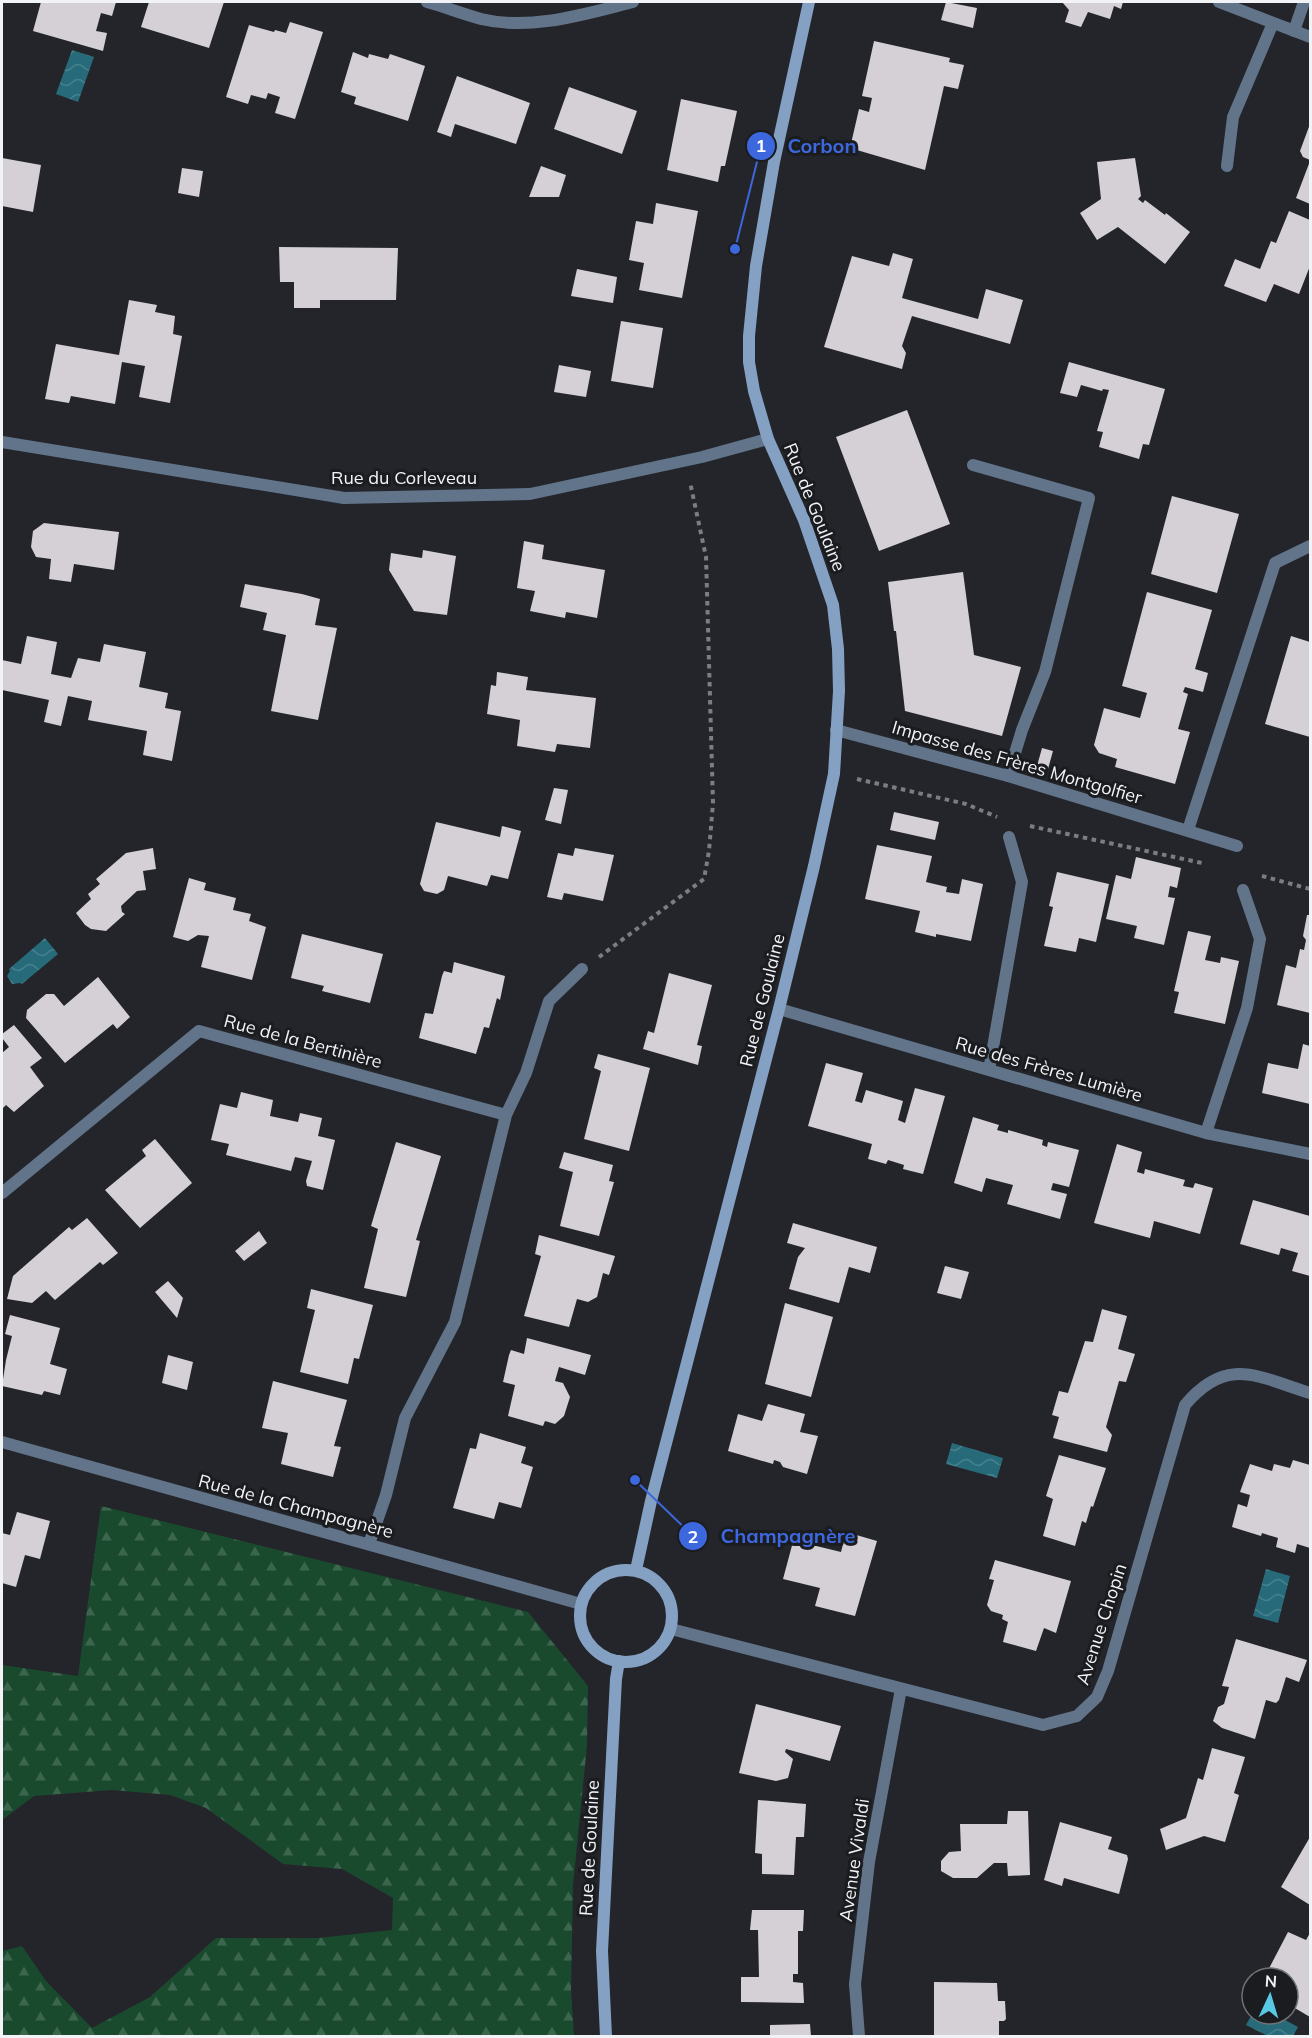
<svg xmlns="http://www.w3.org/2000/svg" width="1312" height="2038" font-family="Mulish,sans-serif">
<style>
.forest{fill:url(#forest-firs)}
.water{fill:url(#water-waves)}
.building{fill:#d4d0d5}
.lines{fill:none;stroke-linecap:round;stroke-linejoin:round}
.path{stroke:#7c7d81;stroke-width:4;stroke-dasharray:4.5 4.5;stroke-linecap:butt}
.lane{stroke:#627489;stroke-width:12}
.street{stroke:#627489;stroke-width:12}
.secondary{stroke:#84a0c3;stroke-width:12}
.labels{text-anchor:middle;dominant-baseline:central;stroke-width:6;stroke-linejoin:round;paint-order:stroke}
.street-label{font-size:18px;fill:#f2f3f6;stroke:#1a1c20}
.leader{fill:none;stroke:#3d67dc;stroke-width:2}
.callout-dot{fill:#3d67dc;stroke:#1a1c20;stroke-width:2}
.mark-label{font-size:18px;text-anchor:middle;font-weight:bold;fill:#fff}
.callout-label{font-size:20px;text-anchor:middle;font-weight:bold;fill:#3d67dc;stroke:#1a1c20;stroke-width:6;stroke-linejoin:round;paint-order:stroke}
</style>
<defs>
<pattern id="forest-firs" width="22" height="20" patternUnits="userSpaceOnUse" patternTransform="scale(1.5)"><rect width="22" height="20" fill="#1a4a2e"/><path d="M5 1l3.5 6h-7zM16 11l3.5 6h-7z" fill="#3c654d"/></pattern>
<pattern id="water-waves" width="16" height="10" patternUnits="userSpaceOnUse" patternTransform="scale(1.5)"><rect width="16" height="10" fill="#276b7a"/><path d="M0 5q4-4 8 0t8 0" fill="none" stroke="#47818e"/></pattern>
</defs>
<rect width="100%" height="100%" fill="#23252a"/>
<path class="forest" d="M101 1506 528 1612 588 1686 587 1745 573 1885 571 1990 574 2036H2V1951L22 1946 46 1981 92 2028 150 1997 216 1938H318L392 1930 393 1898 342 1869 283 1864 206 1808 170 1795 112 1790 34 1796 2 1820V1665L78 1676Z"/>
<path class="water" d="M72 50 94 57 78 102 56 94Z
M45 938 58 954 22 984 20 983 12 984 7 976 10 971 9 969Z
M952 1443 1003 1458 997 1478 946 1464Z
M1266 1569 1290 1576 1278 1623 1253 1616Z
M1252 2014H1274L1298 2027 1293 2036H1268L1246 2025Z"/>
<path class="building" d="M41 2H116L112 16 101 13 96 31 107 33 103 51 33 31Z
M149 2H224L209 48 141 27Z
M946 2 977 8 973 28 941 20Z
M1062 2H1123L1121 9 1114 6 1110 19 1088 12 1081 27 1065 22 1069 10Z
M290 22 323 32 295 119 275 113 280 97 268 93 266 99 251 95 248 104 226 97 249 25 274 32 275 30 286 33Z
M874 41 950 58 949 62 964 65 958 89 944 86 925 170 850 148 859 109 869 112 872 98 862 96Z
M353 52 368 58 369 54 388 59 390 54 425 66 408 121 354 104 356 97 341 92Z
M457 76 530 103 516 144 455 124 451 137 437 132Z
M569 87 637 111 622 154 554 129Z
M681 99 737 111 725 166H721L718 182 667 170Z
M1310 124V160L1303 157 1300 151Z
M2 158 41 165 33 212 2 206Z
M1135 158 1141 196 1138 199 1143 203 1145 200 1165 215 1166 213 1190 232 1165 264 1118 227 1097 240 1080 213 1101 199 1097 162Z
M1310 161V204L1296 198Z
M541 166 566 175 559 197H529Z
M182 168 203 171 199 197 178 193Z
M656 203 698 211 682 298 639 290 644 263 629 260 636 221 653 224Z
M1289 211 1310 220V266L1299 294 1274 284 1266 302 1224 286 1235 259 1260 269 1271 241 1276 243Z
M279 247 398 248 396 300H320V308H294V282H280Z
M893 253 913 259 902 298 978 319 986 289 1023 300 1010 344 912 316 902 346 906 353 902 369 824 347 852 256 889 266Z
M577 269 617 277 613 303 571 296Z
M129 300 157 305 155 312 175 316 173 334 182 336 170 403 139 397 145 366 122 362 115 404 71 396 69 403 45 399 56 344 119 355Z
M621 321 663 328 653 388 611 381Z
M1069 362 1165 389 1149 445 1143 444 1139 459 1099 447 1103 432 1097 431 1109 390 1103 389 1102 391 1081 385 1077 397 1060 393Z
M559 365 591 371 586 397 554 392Z
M907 410 950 524 879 551 836 437Z
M1172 496 1239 514 1217 593 1151 574Z
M44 523 119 532 114 570 74 564 71 582 49 579 51 559 36 557 31 547 33 531Z
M524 541 544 545 542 559 605 570 597 618 566 612 565 618 530 611 535 591 517 588Z
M423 550 456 556 447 615 414 611 389 570 391 553 422 558Z
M963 572 974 655 1021 667 1002 736 905 711 896 631H894L888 582Z
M245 584 302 594 320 599 315 625 337 628 318 720 271 711 286 635 263 630 267 613 240 607Z
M1147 592 1212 610 1195 669 1208 673 1203 692 1185 687 1183 692 1188 694 1178 729 1190 732 1175 784 1115 767 1117 759 1099 753 1094 745 1104 708 1140 718 1147 693 1122 686Z
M27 636 57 642 51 674 71 678 78 658 100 662 104 644 146 652 139 687 168 693 165 708 181 711 172 761 143 755 147 731 88 720 92 701 68 696 61 726 44 722 49 700 2 690V660L21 664Z
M1291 636 1310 642V737L1265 724Z
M497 672 528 677 526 690 596 698 590 748 557 744 555 752 517 746 520 720 487 714 491 685 496 686Z
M1042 748 1053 751 1048 769 1037 766Z
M554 788 568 790 561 824 545 820Z
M894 812 939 822 935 840 890 830Z
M436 822 500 837 502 826 521 831 508 879 491 875 487 886 448 876 444 890 437 894 424 891 420 884Z
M877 845 932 856 926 882 947 887 946 892 959 894 962 879 983 884 971 941 936 934V937L915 932 920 911 865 899Z
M153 848 156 869 143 871 146 890 137 891 121 906 122 912 125 914 106 931 91 929 85 925 76 913 91 899 88 894 100 884 96 879 126 853Z
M575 848 614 855 603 901 564 893 562 900 547 897 558 853 573 856Z
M1136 857 1181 868 1177 888 1170 886 1168 897 1175 898 1164 945 1134 938 1137 926 1106 919 1116 875 1131 879Z
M1057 872 1109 884 1096 942 1079 938 1076 952 1044 946 1053 907 1049 906Z
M189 878 206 883 204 890 236 898 233 910 251 914 249 921 266 927 252 980 201 967 209 936 198 935 188 941 173 937Z
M1307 915H1310V1013L1277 1005 1286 965 1296 968 1300 949 1304 950 1306 940 1303 936Z
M1188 931 1211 936 1205 960 1220 963 1221 957 1239 961 1225 1024 1174 1013 1179 992 1174 991Z
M302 934 383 954 370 1003 322 991 324 986 291 978Z
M454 962 505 976 500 1000 497 998 489 1028 484 1027 476 1054 419 1038 425 1013 433 1014 442 976 444 971 452 973Z
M669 973 712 985 697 1045 702 1046 698 1065 643 1049 648 1031 654 1033Z
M98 977 130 1017 117 1029 113 1024 65 1063 26 1018 27 1010 46 994H54L64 1006Z
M14 1025 42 1058 30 1067 44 1086 14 1112 6 1105 2 1109V1053L9 1047 2 1038V1034Z
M1303 1044 1310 1046V1104L1262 1093 1268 1063 1298 1069Z
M598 1054 650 1068 629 1151 584 1139 601 1071 594 1068Z
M826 1063 863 1073 855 1101 862 1103 866 1090 903 1101 898 1120 905 1123 915 1088 945 1096 923 1174 903 1169 904 1165 888 1160 886 1164 868 1159 872 1144 808 1126Z
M241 1092 273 1100 270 1116 298 1122 300 1113 322 1118 318 1136 335 1140 323 1190 307 1186 306 1181 312 1161 295 1157 291 1171 226 1155 229 1144 211 1140 220 1104 237 1108Z
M973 1117 999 1125 997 1130 1008 1133V1130L1043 1140 1042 1145 1047 1147 1048 1142 1079 1150 1069 1187 1053 1183 1051 1190 1067 1194 1060 1219 1007 1204 1013 1185 986 1178 982 1192 954 1183Z
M155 1139 192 1183 140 1228 105 1190 146 1156 142 1150Z
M396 1142 441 1156 416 1240 420 1241 406 1297 364 1288 378 1229 371 1226Z
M1117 1144 1142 1152 1137 1172 1144 1174 1145 1169 1185 1180 1183 1186 1193 1188 1195 1183 1213 1188 1200 1234 1154 1221 1150 1238 1094 1223Z
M564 1152 613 1165 609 1181 614 1182 599 1236 560 1226 573 1172 559 1168Z
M1253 1200 1310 1216V1276L1292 1271 1298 1253 1281 1248 1279 1255 1240 1244Z
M87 1218 118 1253 103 1265 100 1262 55 1300 46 1291 32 1303 7 1299 13 1276 69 1227 72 1230Z
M793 1223 877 1247 870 1273 849 1267 839 1303 789 1289 798 1257 805 1248 787 1243Z
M259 1231 267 1243 244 1261 235 1251Z
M539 1235 615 1256 609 1275 603 1273 597 1297 588 1302 577 1299 569 1327 524 1316 541 1256 535 1254Z
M945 1266 969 1272 961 1299 937 1293Z
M168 1281 183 1298 177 1318 155 1292Z
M311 1289 373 1305 359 1359 354 1358 348 1384 300 1372 315 1310 307 1308Z
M785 1303 833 1317 811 1397 765 1384Z
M1102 1309 1127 1316 1118 1349 1135 1354 1126 1382 1119 1381 1106 1427 1112 1435 1107 1452 1053 1438 1059 1417 1052 1415 1059 1391 1068 1393 1085 1341 1093 1342Z
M10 1315 60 1328 50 1364 67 1369 60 1395 44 1391 42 1395 2 1386 6 1360 12 1336 5 1334Z
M527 1338 591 1355 585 1375 559 1367 555 1381 563 1383 570 1397 564 1416 555 1424 545 1421 543 1426 508 1416 515 1385 503 1382 509 1355 511 1350 524 1354Z
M168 1355 193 1362 187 1390 162 1383Z
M273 1381 347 1400 334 1446 341 1447 333 1477 281 1464 288 1433 262 1428Z
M768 1404 805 1414 800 1432 818 1436 807 1474 783 1467 780 1462 774 1460 773 1464 728 1451 738 1414 762 1421Z
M480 1433 526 1447 521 1463 533 1467 521 1508 499 1502 494 1519 453 1508 470 1448 476 1449Z
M1059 1455 1106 1468 1093 1507 1091 1506 1086 1523 1082 1521 1075 1546 1043 1536 1053 1499 1046 1496Z
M1293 1460 1310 1465V1548L1297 1544 1295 1553 1276 1547 1278 1538 1262 1533 1261 1536 1232 1527 1238 1504 1247 1507 1250 1495 1240 1492 1250 1464 1272 1471 1274 1464 1290 1468Z
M17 1512 50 1521 40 1559 25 1555 16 1587 2 1583V1533L10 1535Z
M846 1532 877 1541 855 1616 815 1606 820 1588 783 1579 794 1538 808 1544 841 1552Z
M995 1560 1071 1581 1056 1633 1044 1628 1036 1651 1003 1642 1008 1622 1002 1619 1003 1615 991 1611 987 1605 994 1580 989 1579Z
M1236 1639 1307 1660 1299 1682 1286 1677 1279 1700 1276 1703 1266 1700 1255 1739 1222 1728 1213 1721 1218 1707 1224 1704 1229 1687 1222 1686Z
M756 1704 841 1726 830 1761 786 1749 785 1752 793 1759 788 1778 776 1781 739 1773Z
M1212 1748 1245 1757 1234 1793 1239 1795 1225 1842 1204 1836 1166 1850 1160 1829 1186 1818 1198 1778 1203 1780Z
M758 1800 806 1804 804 1837H796L794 1875 762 1874V1854L755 1853Z
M1008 1811H1028L1030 1875 1008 1876 1007 1863H994L977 1878H953L941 1871V1861L949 1852 961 1851 960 1824H1007Z
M1060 1822 1112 1837 1108 1849 1127 1855 1128 1859 1119 1894 1064 1878 1062 1886 1044 1880Z
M1310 1837V1905L1281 1887Z
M752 1910H804L803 1931H798V1974H793V1982L803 1983 804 2003 741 2002V1977H759L758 1930H750Z
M1288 1932 1306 1940 1310 1933V2017L1288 2004V1978H1264Z
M934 1982 997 1983 998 2001H1005L1006 2019 1004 2021H999V2036H934Z
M810 2024 811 2036H770V2025Z"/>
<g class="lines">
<path class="path" d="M857 779 966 804 997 817
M1030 826 1202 863
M1262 876 1310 889
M599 957 704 879 709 851 713 803 706 557 690 482"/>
<path class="lane" d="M973 465 1089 498 1045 672 1022 730 1008 776"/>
<path class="street" d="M427 2C445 7 463 14 481 19 531 31 585 14 633 2
M1219 2 1310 37
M1294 31 1304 2
M1227 166 1233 117 1273 23
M2 442 344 498 530 494 702 457 768 439
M836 730 1008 776 1237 846
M1188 830 1275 563 1310 546
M779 1009 1206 1133 1310 1154
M989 1070 1022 882 1009 837
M506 1115 526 1073 549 1001 582 969
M1206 1133 1247 1008 1260 939 1243 890
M2 1193 199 1031 506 1115 455 1322 405 1418 386 1495 369 1544
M2 1442 581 1604
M671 1629 1043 1725 1077 1716 1097 1697 1108 1671 1185 1405C1227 1355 1258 1377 1310 1393
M859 2036 855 1984 869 1862 901 1689"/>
<path class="secondary" d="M580 1616a46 46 0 1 1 92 0a46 46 0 1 1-92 0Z
M636 1570 651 1501 779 1009 814 866 834 774 839 691 838 649 833 605 804 520 768 439 754 391 749 362V336L756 266 774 162 809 2
M606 2036 602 1951 616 1679 619 1661"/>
</g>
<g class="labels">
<g class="street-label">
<text x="404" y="477">Rue du Corleveau</text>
<text transform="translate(815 507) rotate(68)">Rue de Goulaine</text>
<text transform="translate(1017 762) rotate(16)">Impasse des Frères Montgolfier</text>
<text transform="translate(762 1000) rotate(-76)">Rue de Goulaine</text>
<text transform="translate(303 1041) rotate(15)">Rue de la Bertinière</text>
<text transform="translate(1049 1069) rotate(16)">Rue des Frères Lumière</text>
<text transform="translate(296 1506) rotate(15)">Rue de la Champagnère</text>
<text transform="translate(1101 1624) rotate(-72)">Avenue Chopin</text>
<text transform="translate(589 1848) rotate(-87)">Rue de Goulaine</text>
<text transform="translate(854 1860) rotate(-82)">Avenue Vivaldi</text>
</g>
</g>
<path class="leader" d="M735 249L761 146M635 1480L693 1536"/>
<g class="callout-dot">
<circle cx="735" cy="249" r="6"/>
<circle cx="635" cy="1480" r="6"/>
<circle cx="761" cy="146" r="15"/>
<circle cx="693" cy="1536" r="15"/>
</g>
<g class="mark-label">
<text x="761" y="152">1</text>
<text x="693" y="1543">2</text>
</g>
<g class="callout-label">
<text x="822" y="153">Corbon</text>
<text x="788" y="1543">Champagnère</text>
</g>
<rect width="1312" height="2038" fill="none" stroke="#f2f3f6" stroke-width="6"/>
<g transform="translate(1270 1996) rotate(4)"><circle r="28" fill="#1a1c20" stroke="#707276" stroke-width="1.5"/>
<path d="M0-4.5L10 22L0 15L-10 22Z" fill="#59c8e5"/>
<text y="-9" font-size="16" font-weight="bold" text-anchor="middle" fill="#f2f3f6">N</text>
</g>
</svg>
